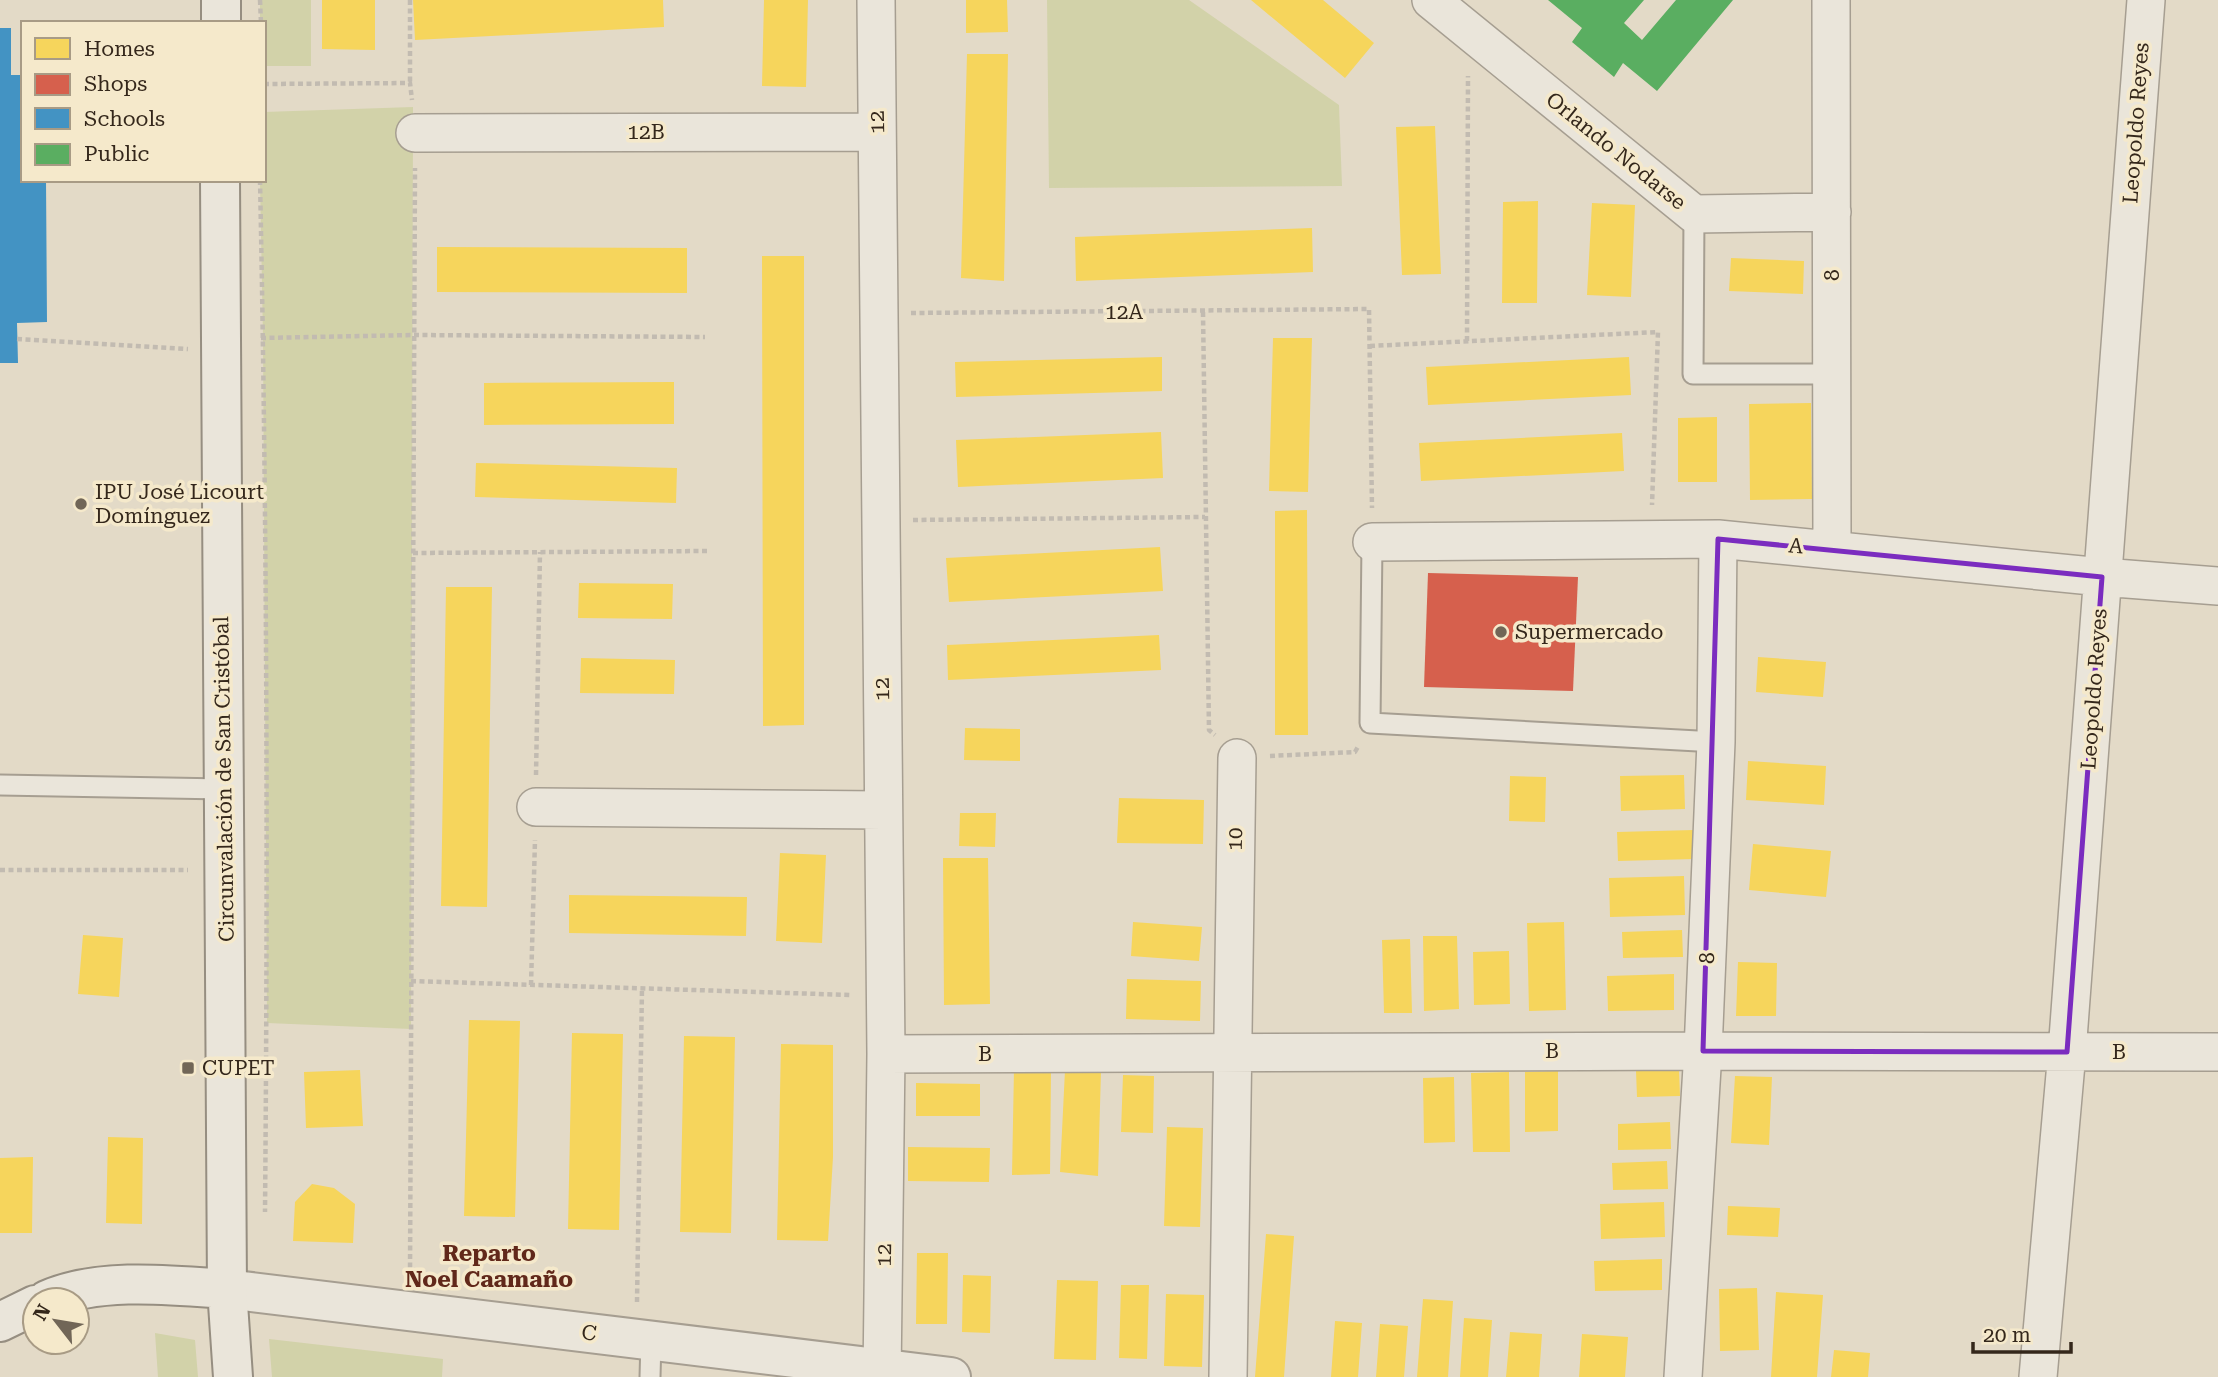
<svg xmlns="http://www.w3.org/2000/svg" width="2218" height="1377" font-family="'Roboto Serif',serif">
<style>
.green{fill:#d2d2a9}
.homes{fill:#f6d55c}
.shops{fill:#d6604d}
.schools{fill:#4393c3}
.public{fill:#5aae61}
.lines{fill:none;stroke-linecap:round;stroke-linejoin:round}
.service-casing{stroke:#a69e91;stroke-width:23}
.minor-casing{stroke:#a69e91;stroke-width:40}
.tertiary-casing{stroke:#a69e91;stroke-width:42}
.secondary-casing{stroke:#968e81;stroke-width:42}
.path{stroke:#c2bbb1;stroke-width:4.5;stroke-dasharray:5 3.5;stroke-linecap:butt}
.service{stroke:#eae5da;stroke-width:19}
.minor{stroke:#eae5da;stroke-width:37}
.tertiary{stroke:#eae5da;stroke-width:38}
.secondary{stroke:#eae5da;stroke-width:38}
.marked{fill:none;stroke:#7b2cbf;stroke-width:5;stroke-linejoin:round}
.poi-dot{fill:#716657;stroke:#f5e9cb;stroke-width:2.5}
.labels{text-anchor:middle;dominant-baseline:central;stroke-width:7;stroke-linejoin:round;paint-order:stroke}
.street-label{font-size:21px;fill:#34271b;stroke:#f5e9cb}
.poi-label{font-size:21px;fill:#34271b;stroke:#f5e9cb;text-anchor:start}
.neighbourhood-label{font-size:23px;font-weight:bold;fill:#61281a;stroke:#f5e9cb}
</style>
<rect width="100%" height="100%" fill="#e3dac7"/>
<path class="green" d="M260 0H311V66H264V23H260Z
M1047 0H1189L1339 105 1342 186 1049 188Z
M413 107 411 1029 267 1023 263 338 260 180H264V112Z
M155 1333 195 1340 198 1377H158Z
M269 1339 443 1359 442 1377H272Z"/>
<path class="homes" d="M322 0H375V50L322 49Z
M413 0H663L664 27 415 40Z
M764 0H808L806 87 762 86Z
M966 0H1007L1008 32 966 33Z
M1251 0H1323L1374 43 1345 78Z
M967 54H1008L1004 281 961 278Z
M1435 126 1441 274 1402 275 1396 127Z
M1538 201 1537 303H1502L1503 202Z
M1592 203 1635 205 1631 297 1587 295Z
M1312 228 1313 272 1076 281 1075 237Z
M437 247 687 248V293L437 292Z
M762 256H804V725L763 726Z
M1731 258 1804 261 1803 294 1729 291Z
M1273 338H1312L1308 492 1269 491Z
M1162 357V391L956 397 955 362Z
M1629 357 1631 395 1428 405 1426 367Z
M674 382V424L484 425V383Z
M1811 403 1812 499 1750 500 1749 404Z
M1717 417V482H1678V418Z
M1161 432 1163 478 958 487 956 440Z
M1622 433 1624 471 1421 481 1419 443Z
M476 463 677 468 676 503 475 497Z
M1307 510 1308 735H1275V511Z
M1160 547 1163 591 949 602 946 558Z
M579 583 673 584 672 619 578 618Z
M446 587H492L487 907 441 906Z
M1159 635 1161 670 948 680 947 645Z
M1758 657 1826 662 1823 697 1756 692Z
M581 658 675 660 674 694 580 693Z
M965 728 1020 729V761L964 760Z
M1748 761 1826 766 1824 805 1746 800Z
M1684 775 1685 809 1621 811 1620 776Z
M1510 776 1546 777 1545 822 1509 821Z
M1119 798 1204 800 1203 844 1117 843Z
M960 813H996L995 847 959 846Z
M1694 830 1695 859 1618 861 1617 832Z
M1753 844 1831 851 1826 897 1749 890Z
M780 853 826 855 822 943 776 941Z
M943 858H988L990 1004 944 1005Z
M1684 876 1685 915 1610 917 1609 878Z
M569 895 747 897 746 936 569 933Z
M1133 922 1202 927 1199 961 1131 956Z
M1564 922 1566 1010 1529 1011 1527 923Z
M1682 930 1683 957 1623 958 1622 932Z
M83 935 123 938 119 997 78 994Z
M1423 936H1457L1459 1009 1424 1011Z
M1410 939 1412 1013H1384L1382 940Z
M1509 951 1510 1004 1474 1005 1473 952Z
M1738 962 1777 963 1776 1016H1736Z
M1674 974V1010L1608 1011 1607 976Z
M1127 979 1201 981 1200 1021 1126 1019Z
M469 1020 520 1021 515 1217 464 1216Z
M572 1033 623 1034 619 1230 568 1229Z
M684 1036 735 1037 731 1233 680 1232Z
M781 1044 833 1045V1157L828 1241 777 1240Z
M1014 1068 1051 1069 1050 1174 1012 1175Z
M1679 1069 1680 1096 1637 1097 1636 1071Z
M360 1070 363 1126 306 1128 304 1072Z
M1065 1070 1101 1071 1098 1176 1060 1172Z
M1558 1071V1131L1525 1132V1072Z
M1509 1072 1510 1152H1473L1471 1073Z
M1123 1075 1154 1076 1153 1133 1121 1132Z
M1735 1076 1772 1077 1769 1145 1731 1143Z
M1454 1077 1455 1142 1424 1143 1423 1078Z
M916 1083 980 1084V1116H916Z
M1670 1122 1671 1149 1618 1150V1124Z
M1167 1127 1203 1128 1200 1227 1164 1226Z
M108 1137 143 1138 142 1224 106 1223Z
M908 1147 990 1148 989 1182 908 1181Z
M33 1157 32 1233H0V1158Z
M1667 1161 1668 1189 1613 1190 1612 1163Z
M312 1184 334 1188 355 1204 353 1243 293 1241 295 1202Z
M1664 1202 1665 1237 1601 1239 1600 1204Z
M1728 1206 1780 1208 1778 1237 1727 1235Z
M1266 1234 1294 1236 1284 1377H1255Z
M917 1253H948L947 1324H916Z
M1662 1259V1290L1595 1291 1594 1261Z
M963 1275 991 1276 990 1333 962 1332Z
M1057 1280 1098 1281 1096 1360 1054 1359Z
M1121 1285H1149L1147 1359 1119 1358Z
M1757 1288 1759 1350 1720 1351 1719 1289Z
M1776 1292 1823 1295 1817 1377H1771Z
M1166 1294 1204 1295 1202 1367 1164 1366Z
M1423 1299 1453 1301 1448 1377H1417Z
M1464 1318 1492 1320 1488 1377H1460Z
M1335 1321 1362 1323 1358 1377H1331Z
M1380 1324 1408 1326 1404 1377H1376Z
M1510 1332 1542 1334 1539 1377H1506Z
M1582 1334 1628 1337 1625 1377H1579Z
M1834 1350 1870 1353 1868 1377H1831Z"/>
<path class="shops" d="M1428 573 1578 577 1573 691 1424 687Z"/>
<path class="schools" d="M0 28H11V75H23V180H46L47 322 17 323 18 363H0Z"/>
<path class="public" d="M1548 0H1644L1624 23 1642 40 1676 0H1733L1657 91 1623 63 1614 77 1572 42 1582 28Z"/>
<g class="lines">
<defs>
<path id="service" d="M1694 214 1693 374H1832
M1372 542 1370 723 1716 742
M0 785 224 789
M650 1377 651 1340"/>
<path id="minor" d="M876 0 886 1054 882 1377
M1431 0 1694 214 1832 212
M1831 0 1832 549
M415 133 877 132
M1372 542 1718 539 2102 577 2218 586
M536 807 882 810
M886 1054 1703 1051 2218 1052
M1228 1377 1237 758
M1683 1377 1703 1051 1716 742 1718 539
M2038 1377 2067 1052 2146 0"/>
<path id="tertiary" d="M227 1289 951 1377"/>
<path id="secondary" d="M221 23V0
M220 180 227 1289 233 1377
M47 1300C98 1277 172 1285 227 1289
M0 1322 35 1305"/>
</defs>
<use href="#service" class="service-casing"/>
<use href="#minor" class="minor-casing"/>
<use href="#tertiary" class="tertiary-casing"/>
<use href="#secondary" class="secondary-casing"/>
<path class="path" d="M260 0 261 23
M410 0V83
M264 84 410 83 412 100
M260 180C267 524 268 868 265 1212
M1203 312 1209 730 1215 735
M911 313 1369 309 1372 508
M261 338 414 335 705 337
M17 339 188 349
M1467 341 1468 76
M1370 346 1658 332 1652 505
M913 520 1205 517
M413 553 707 551
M1270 756 1355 752 1359 745
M536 775 540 552
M0 870H188
M411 981 851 995
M531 985 535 840
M410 1276 415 168
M637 1302 642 988"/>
<use href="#service" class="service"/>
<use href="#minor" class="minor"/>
<use href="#tertiary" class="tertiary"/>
<use href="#secondary" class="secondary"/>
</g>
<path class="marked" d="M1718 539 2102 577 2067 1052 1703 1051Z"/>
<g class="poi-dot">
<circle cx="81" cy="504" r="7"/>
<circle cx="1501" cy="632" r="7"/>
<rect x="181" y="1061" width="14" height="14" rx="3.5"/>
</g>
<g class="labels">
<g class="street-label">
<text transform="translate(877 122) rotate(-91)">12</text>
<text transform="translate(2136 123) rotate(-86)">Leopoldo Reyes</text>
<text x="646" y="132">12B</text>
<text transform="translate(1616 151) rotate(39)">Orlando Nodarse</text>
<text transform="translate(1832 275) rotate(-90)">8</text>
<text x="1124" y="312">12A</text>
<text transform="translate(1796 546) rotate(5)">A</text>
<text transform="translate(882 689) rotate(-91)">12</text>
<text transform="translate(2094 689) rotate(-86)">Leopoldo Reyes</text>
<text transform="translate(224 779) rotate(-91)">Circunvalación de San Cristóbal</text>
<text transform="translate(1235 839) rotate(-89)">10</text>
<text transform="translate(1707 958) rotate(-87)">8</text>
<text x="1552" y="1051">B</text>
<text x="2119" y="1052">B</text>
<text x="985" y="1054">B</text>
<text transform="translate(884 1255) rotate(-89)">12</text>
<text transform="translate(589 1333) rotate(7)">C</text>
</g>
<g class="poi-label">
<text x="95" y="492">IPU José Licourt<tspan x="95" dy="24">Domínguez</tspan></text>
<text x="1515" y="632">Supermercado</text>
<text x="202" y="1068">CUPET</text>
</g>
<g class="neighbourhood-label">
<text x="489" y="1253">Reparto<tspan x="489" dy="26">Noel Caamaño</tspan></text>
</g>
</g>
<rect x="21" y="21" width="245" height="161" fill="#f5e9cb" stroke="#a89b85" stroke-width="2"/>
<rect x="35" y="38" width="35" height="21" fill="#f6d55c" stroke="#a89b85" stroke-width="2"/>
<text x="84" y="56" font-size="21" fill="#34271b">Homes</text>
<rect x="35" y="74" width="35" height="21" fill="#d6604d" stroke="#a89b85" stroke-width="2"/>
<text x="84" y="91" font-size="21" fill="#34271b">Shops</text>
<rect x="35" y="108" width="35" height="21" fill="#4393c3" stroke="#a89b85" stroke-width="2"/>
<text x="84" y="126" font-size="21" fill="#34271b">Schools</text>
<rect x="35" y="144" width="35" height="21" fill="#5aae61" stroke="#a89b85" stroke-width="2"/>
<text x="84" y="161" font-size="21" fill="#34271b">Public</text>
<g transform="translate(56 1321) rotate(301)"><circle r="33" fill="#f5e9cb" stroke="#a89b85" stroke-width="2"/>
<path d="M0-5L12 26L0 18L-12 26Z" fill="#716657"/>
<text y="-10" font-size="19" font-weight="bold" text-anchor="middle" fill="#34271b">N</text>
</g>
<path d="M1973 1342v10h98v-10" fill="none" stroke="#34271b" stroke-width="3.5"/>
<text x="1983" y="1342" font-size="21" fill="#34271b" stroke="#f5e9cb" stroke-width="5" paint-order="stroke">20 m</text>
</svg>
